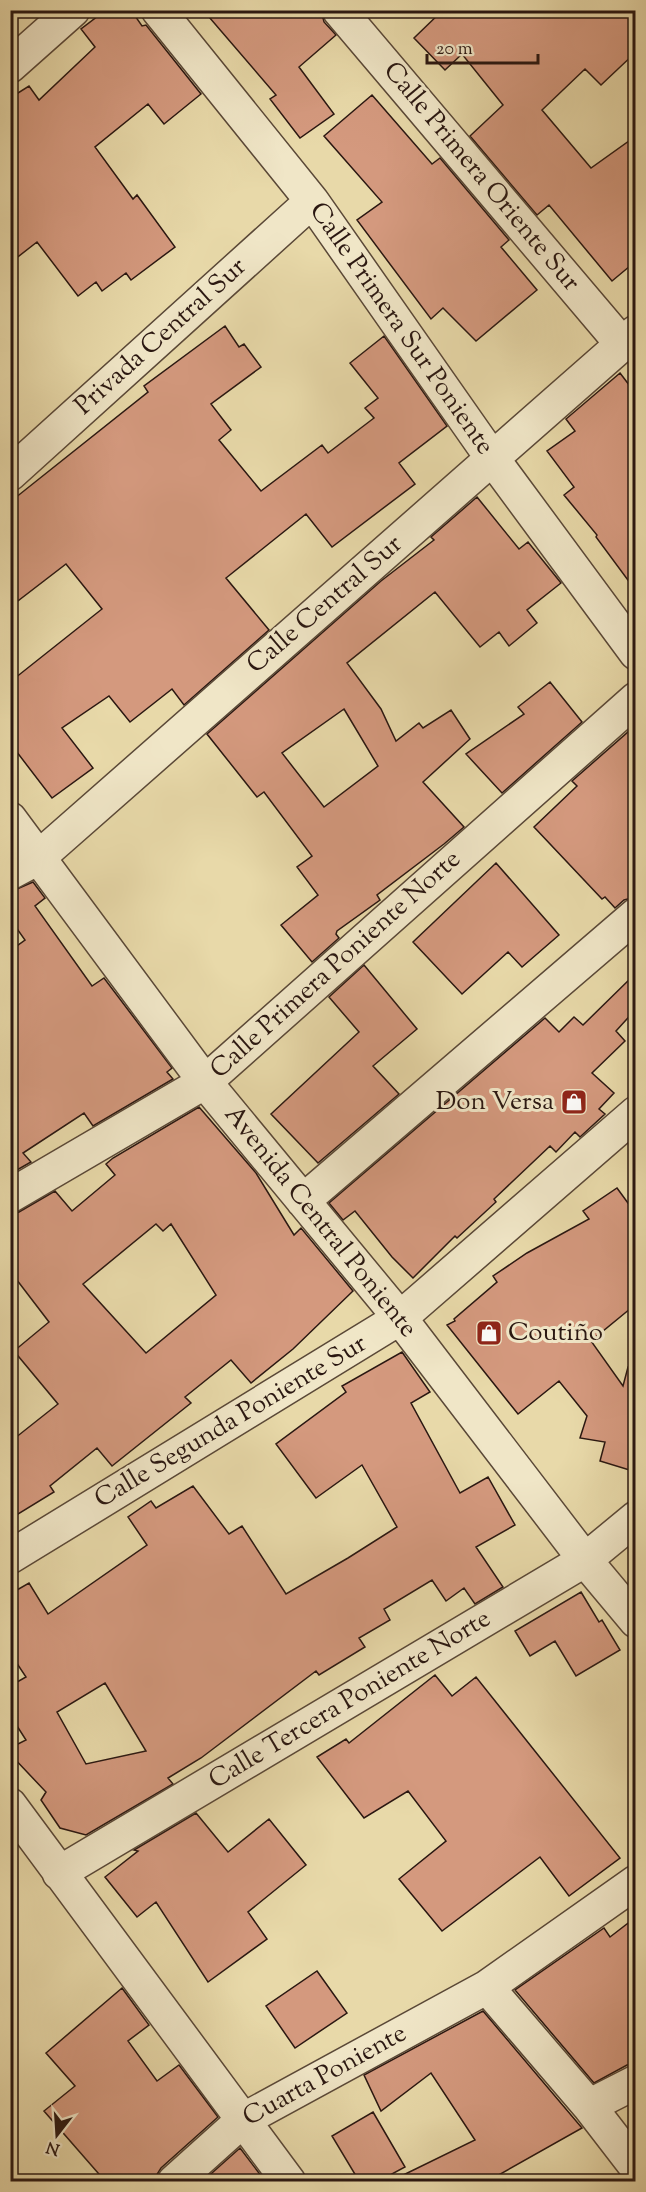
<svg xmlns="http://www.w3.org/2000/svg" width="646" height="2192" font-family="'Sorts Mill Goudy',serif">
<style>
.building{fill:#d4997e;stroke:#2a1711;stroke-width:1.5;fill-rule:evenodd}
.lines{fill:none;stroke-linecap:round;stroke-linejoin:round}
.minor-casing{stroke:#5a4837;stroke-width:36}
.minor{stroke:#f0e6c7;stroke-width:33}
.labels{text-anchor:middle;dominant-baseline:central;stroke-width:6;stroke-linejoin:round;paint-order:stroke}
.street-label{font-size:26px;fill:#2a1711;stroke:#f0e6c7}
.poi-label{font-size:26px;fill:#2a1711;stroke:#f0e6c7;text-anchor:end}
</style>
<rect width="100%" height="100%" fill="#e8d9a9"/>
<filter id="stains"><feTurbulence type="fractalNoise" baseFrequency=".00333" numOctaves="4"/><feColorMatrix values="0 0 0 0 .2 0 0 0 0 .09 0 0 0 0 .02 0 0 0 .5 -.17"/></filter>
<radialGradient id="worn" r=".72"><stop offset=".6" stop-color="#630" stop-opacity="0"/><stop offset="1" stop-color="#630" stop-opacity=".3"/></radialGradient>
<path class="building" d="M106 10H131L142 26 146 25 201 94 164 124 148 104 95 147 133 199 137 195 175 247 131 280 126 273 102 291 96 282 78 296 37 242 10 263V98L29 86 39 100 95 47 81 29Z
M203 10H321L324 22 336 35 299 67 334 114 300 138 270 99 276 95Z
M443 10H636V52L601 85 585 69 542 110 591 168 636 136V261L612 281 549 205 537 215 470 136 503 105 462 54 445 70 414 38Z
M372 95 432 164 440 158 509 240 501 247 537 290 476 341 443 308 431 319 357 220 382 202 324 136Z
M225 326 239 347 244 344 261 367 211 404 231 430 219 440 261 491 322 445 328 453 374 418 365 408 378 398 350 363 384 336 447 426 399 463 415 484 332 547 306 514 226 578 269 630 184 705 172 689 130 722 109 696 62 728 93 768 52 798 10 743V682L102 609 66 564 10 607V502L148 392 144 386Z
M620 373 636 394V591L596 537 597 535 564 495 574 487 547 451 575 431 566 419Z
M477 497 519 549 528 542 561 583 527 610 537 623 509 646 499 632 480 647 435 592 347 663 381 709 396 741 419 723 423 728 451 710 470 739 423 782 464 827 444 844 377 895 380 900 337 931 336 934 339 938 312 962 281 925 318 895 297 867 312 856 264 792 257 797 207 734 381 581 434 540 431 537ZM344 709 378 766 324 807 282 753Z
M550 682 582 722 502 793 466 754 524 714 518 707Z
M636 725V897L624 900 615 908 605 897 602 899 534 827 577 786 572 781Z
M496 863 559 935 522 967 508 952 462 994 413 942Z
M33 882 45 898 35 906 92 986 104 978 172 1068 167 1072 173 1079 93 1126 84 1113 23 1153 31 1162 10 1174V951L25 940 13 923 10 925V892Z
M364 965 417 1029 373 1066 399 1094 318 1163 271 1114 359 1032 329 997Z
M636 973V1009L616 1031 625 1041 592 1073 614 1093 599 1109 605 1114 580 1137 575 1132 556 1152 550 1146 494 1199 496 1202 457 1238 455 1236 413 1278 392 1257 355 1211 343 1220 329 1203 545 1018 559 1032 574 1017 583 1025Z
M199 1107 256 1173 294 1235 301 1228 353 1291 293 1349 251 1383 231 1360 185 1397 191 1403 112 1466 97 1448 50 1486 54 1492 10 1519V1442L58 1404 14 1351 49 1322 10 1271V1215L19 1212 55 1191 72 1211 115 1175 106 1164 113 1158ZM156 1224 163 1231 171 1224 216 1295 146 1353 83 1284Z
M617 1188 636 1214V1304L591 1341 623 1386 628 1367 636 1368V1472L600 1461 605 1442 580 1438 587 1416 559 1381 518 1414 447 1325 455 1321 454 1319 497 1282 493 1276 527 1253 589 1219 583 1211Z
M402 1352 430 1392 411 1403 460 1493 488 1477 515 1525 476 1547 503 1587 475 1604 464 1588 446 1601 432 1580 384 1609 390 1620 359 1638 365 1647 319 1675 316 1671 201 1758 168 1778 173 1784 86 1835 60 1828 41 1800 46 1792 10 1754V1748L26 1740 10 1715V1686L26 1677 10 1653V1594L29 1583 48 1614 147 1545 128 1517 151 1501 156 1508 193 1486 229 1534 242 1526 286 1594 348 1558 397 1527 362 1465 316 1498 276 1444 346 1392 342 1386ZM105 1683 146 1751 86 1764 57 1712Z
M581 1592 599 1622 602 1620 620 1650 576 1676 555 1641 530 1656 515 1631Z
M435 1675 452 1696 476 1677 620 1858 569 1896 540 1857 442 1931 399 1879 446 1841 408 1791 364 1818 317 1757 346 1739 349 1743Z
M196 1813 228 1852 269 1819 306 1865 248 1912 267 1939 208 1982 156 1902 137 1917 105 1877 138 1851 134 1850Z
M636 1917V2064L627 2065 594 2083 515 1990 604 1928 610 1937Z
M317 1971 347 2013 295 2048 266 2006Z
M122 1988 149 2025 128 2041 157 2081 179 2065 218 2117 161 2168 156 2176V2181H105L44 2111 75 2086 46 2053Z
M483 2011 582 2128 488 2181H391L475 2140 431 2073 381 2111 364 2075Z
M373 2112 405 2167 379 2181H359L332 2136Z
M240 2148 265 2181H203Z"/>
<g class="lines">
<defs>
<path id="minor" d="M158 10 312 201 492 458 636 653
M339 10 622 344
M10 66 73 10
M10 474 312 201
M10 819 205 1082 400 1318 585 1560 636 1621
M10 873 38 858 636 332
M10 1196 205 1082 636 699
M303 1201 636 915
M10 1557 400 1318 636 1113
M10 1805 289 2182
M59 1873 585 1560 636 1518
M487 1987 589 2106 636 2167
M589 2106 636 2082
M174 2182 243 2120 487 1987 636 1882"/>
</defs>
<use href="#minor" class="minor-casing"/>
<use href="#minor" class="minor"/>
</g>
<defs>
<symbol id="shop-square" viewBox="-11 -11 22 22"><rect x="-9" y="-9" width="18" height="18" rx="4" fill="#8f2418" stroke="#f0e6c7"/><path d="M-5-2.5h2.3a2.7 3.5 0 0 1 5.4 0H5L5.5 6h-11ZM-1.5-2.5h3a1.5 2.3 0 0 0-3 0Z" fill="#fff"/></symbol>
</defs>
<g fill-rule="evenodd">
<use href="#shop-square" x="559" y="1087" width="30" height="30"/>
<use href="#shop-square" x="474" y="1318" width="30" height="30"/>
</g>
<g class="labels">
<g class="street-label">
<text transform="translate(481 177) rotate(50)">Calle Primera Oriente Sur</text>
<text transform="translate(401 329) rotate(55)">Calle Primera Sur Poniente</text>
<text transform="translate(161 337) rotate(-42)">Privada Central Sur</text>
<text transform="translate(325 605) rotate(-41)">Calle Central Sur</text>
<text transform="translate(336 965) rotate(-42)">Calle Primera Poniente Norte</text>
<text transform="translate(320 1222) rotate(51)">Avenida Central Poniente</text>
<text transform="translate(231 1422) rotate(-31)">Calle Segunda Poniente Sur</text>
<text transform="translate(350 1700) rotate(-31)">Calle Tercera Poniente Norte</text>
<text transform="translate(325 2076) rotate(-29)">Cuarta Poniente</text>
</g>
<g class="poi-label">
<text x="554" y="1102">Don Versa</text>
<text x="508" y="1333" text-anchor="start">Coutiño</text>
</g>
</g>
<rect width="646" height="2192" fill="none" stroke="#e8d9a9" stroke-width="36"/>
<rect x="12" y="12" width="622" height="2168" fill="none" stroke="#2a1711" stroke-width="3"/>
<rect x="18" y="18" width="610" height="2156" fill="none" stroke="#2a1711" stroke-width="1.5"/>
<g transform="translate(57 2135) rotate(197)" stroke="#f0e6c7" stroke-width="4.5" paint-order="stroke">
<path d="M0-4.5L10 22L0 15L-10 22Z" fill="#2a1711"/>
<text y="-9" font-size="16" font-weight="bold" text-anchor="middle" fill="#2a1711">N</text>
</g>
<path d="M427 54v9h111v-9" fill="none" stroke="#2a1711" stroke-width="3"/>
<text x="436" y="54" font-size="18" fill="#2a1711" stroke="#f0e6c7" stroke-width="4.5" paint-order="stroke">20 m</text>
<rect width="100%" height="100%" filter="url(#stains)"/>
<rect width="100%" height="100%" fill="url(#worn)"/>
</svg>
